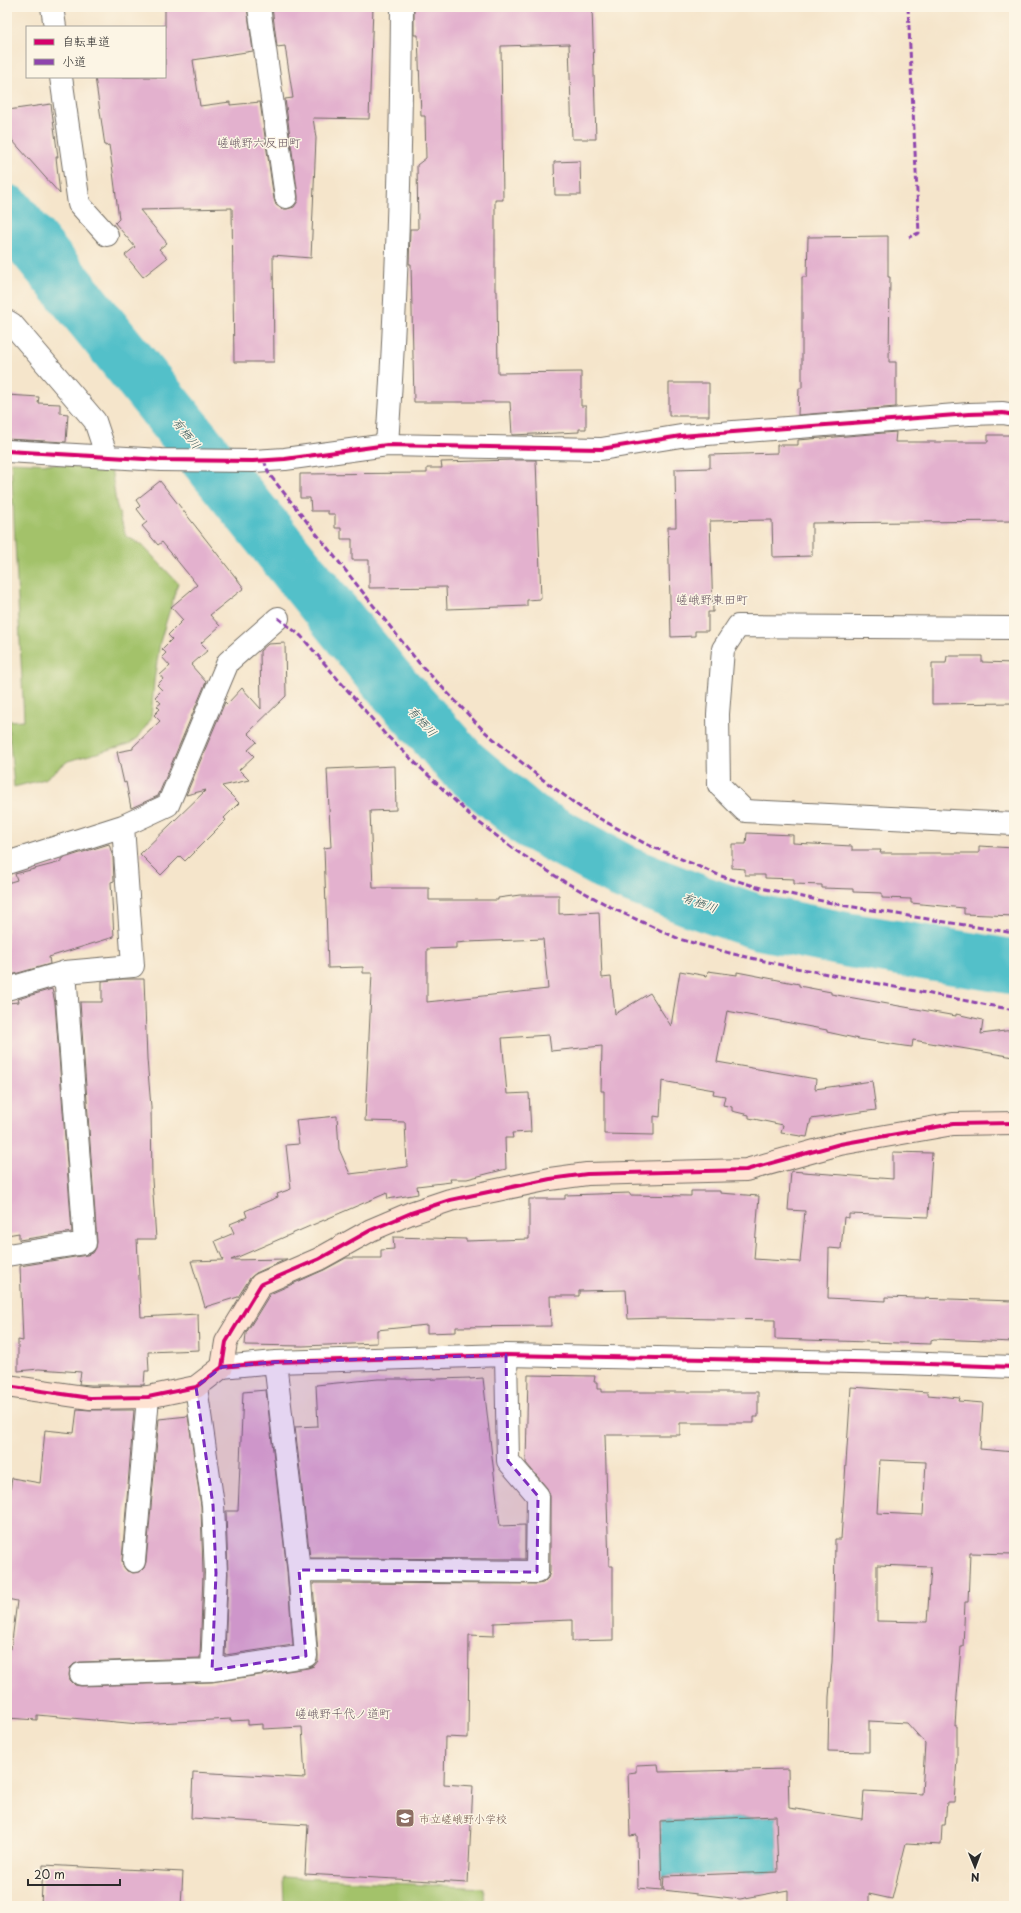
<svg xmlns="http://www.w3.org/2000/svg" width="1021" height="1913" font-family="'Playpen Sans','Klee One',sans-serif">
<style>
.green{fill:#a3c26a;stroke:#67764a}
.water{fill:#52c0c9;stroke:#3e767a}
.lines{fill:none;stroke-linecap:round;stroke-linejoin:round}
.river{stroke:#52c0c9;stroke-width:55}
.building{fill:#e3b1ce;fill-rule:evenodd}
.street-casing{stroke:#726c63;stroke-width:24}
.secondary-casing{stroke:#726c63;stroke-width:24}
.street{stroke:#fff;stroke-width:22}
.secondary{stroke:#fee3d2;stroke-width:22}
.quiet{stroke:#8e44ad;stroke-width:3;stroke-dasharray:6 3;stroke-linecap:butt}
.cycleway-casing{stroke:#fcf5e5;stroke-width:6}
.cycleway{stroke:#d6006c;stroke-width:4}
.marked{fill:#7b2cbf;fill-opacity:0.2;stroke:#7b2cbf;stroke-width:3;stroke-dasharray:8 5;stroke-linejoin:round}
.labels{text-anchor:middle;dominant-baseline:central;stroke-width:3;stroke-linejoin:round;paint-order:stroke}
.education-label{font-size:11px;fill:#785e54;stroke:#fcf5e5;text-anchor:start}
.neighbourhood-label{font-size:12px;fill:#6b5a64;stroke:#fcf5e5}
.water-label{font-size:12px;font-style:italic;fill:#37585a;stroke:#fcf5e5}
</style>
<rect width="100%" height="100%" fill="#fcf5e5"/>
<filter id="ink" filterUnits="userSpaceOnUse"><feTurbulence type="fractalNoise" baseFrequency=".025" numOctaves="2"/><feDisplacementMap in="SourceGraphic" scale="8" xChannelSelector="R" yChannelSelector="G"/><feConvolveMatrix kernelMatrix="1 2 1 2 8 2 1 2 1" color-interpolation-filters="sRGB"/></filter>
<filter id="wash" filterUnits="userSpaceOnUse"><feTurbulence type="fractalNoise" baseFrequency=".012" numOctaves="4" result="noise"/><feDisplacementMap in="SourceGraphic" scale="16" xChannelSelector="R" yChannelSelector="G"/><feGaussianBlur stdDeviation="0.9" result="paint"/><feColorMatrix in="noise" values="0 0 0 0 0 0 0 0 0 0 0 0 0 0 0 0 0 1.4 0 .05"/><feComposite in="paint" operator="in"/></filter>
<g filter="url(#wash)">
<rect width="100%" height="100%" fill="#f5e5cb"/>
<path class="green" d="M11 462 111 467 116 503 126 536 142 545 178 583 160 642 154 681 151 719 138 738 129 744 68 761 45 779 14 787 8 721 24 720Z
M283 1877 484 1888 485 1906H284Z"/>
<path class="water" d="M776 1816 778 1872 661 1876 660 1821Z"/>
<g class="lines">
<path class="river" d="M7 212 386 679 462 764 530 821 627 874 696 901 758 922 848 940 1014 967"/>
</g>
<g id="blocks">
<path class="building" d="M165 7H247L253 51 193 60 200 106 230 102V105L260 102 274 199 276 205 282 209H287L294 207 298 201V196L285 99 293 98 285 46 277 47 272 7H373L369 119 313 118 316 138 311 258 273 255 274 362H234L232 208 140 210 167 243 159 249 167 258 143 277 125 255 135 247 115 223 119 219 113 172 109 145 105 146 95 77H165Z
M414 7H455V10L504 9V7H592L596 139H572L569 44 501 46 503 200H495V291H497L498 373 581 372V406H586V429H579V432L512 435 510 402H414L411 264H409L410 229H418L417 165 426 158 425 116H421L418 35H414Z
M51 104 58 157H56L60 194 12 140 8 110Z
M580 161 581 195H555L554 162Z
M888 236V277H890L889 362H896V407L798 415 799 388H802V277H807L808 237Z
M669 383H709V416H669Z
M7 395 39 397 38 403 60 404V413L68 414 66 442 7 439Z
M896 432 895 442H988V435H1014V521L812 523V556L773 557 772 520 710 521 713 612H708V631H695V636L671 637 668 527H676L675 469 710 468V455L777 453V445H798V440Z
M513 460H536L541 599 527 600V606L447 609 446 587 369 588V560H352V539H341V528H335V514H328V511H311L310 498H300V474L427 473V468H442L441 462Z
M160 481 244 588 210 615 220 626 201 643 208 650 191 665 206 682 158 796 131 808 126 782 124 783 117 752 133 749V747L160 721 154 715 160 709 157 706 161 703 155 697 162 690 157 685 163 679 160 675 170 666 162 657 166 653 162 649 172 639 168 635 183 620 171 607 197 585 162 542 158 545 142 526 147 522 137 509 140 506 136 500Z
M285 643 286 696 248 733 257 742 248 750 254 756 239 770 249 780 222 786 239 803 224 818 226 820 185 861 180 856 161 875 140 854 206 790 186 795 225 702 227 704 242 688 261 709 260 651 268 644Z
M947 656H982V662L1014 663V703L932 704V663H946Z
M395 766 396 810 370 811 373 888H429V900H498V898L520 895H559V914L599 912 602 978 611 977 615 1014 650 993 671 1026 680 971 707 976 708 971 737 975V972L799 984V986L831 992V994L956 1016V1014L983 1020 981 1034 1013 1030 1014 1057 913 1040 912 1047 904 1046 859 1039 827 1032V1030L727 1011 717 1062 816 1079 815 1089 872 1081 876 1110 811 1119 807 1137 781 1133 783 1125 749 1118V1115L732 1111V1107L723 1105 725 1096 713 1094 714 1090 662 1081 660 1117 654 1116V1135L604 1134V1091H601L602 1046 551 1051 549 1035 502 1038 507 1094 529 1093 531 1132 512 1133 513 1138H505L506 1169 467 1179H450L451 1182 417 1186 418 1194 388 1199 387 1193 231 1260 287 1259 256 1273 250 1278 238 1297 205 1307 191 1261 223 1260 215 1241 234 1233 230 1224 247 1217 245 1211 278 1197 277 1194 291 1189 286 1145 299 1144 296 1120 337 1116 339 1149 350 1174 407 1167 405 1122 365 1121 372 973H363V967L328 968 324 848 331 847 327 769ZM543 939 548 989 427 1002V949L456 948V943L467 942Z
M747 833 793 835V843L852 846V850H881L880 853H979V846L1014 848V916L964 914V908L911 903V899L882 898V893L853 892V889L822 888V885L794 884V879L765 878V875H745V869L732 868V844H746Z
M109 844 113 857 114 881 111 882 114 937 49 957 50 964 11 975 7 958V883L17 880 15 874 61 862V859Z
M123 979H144L147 1059 151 1107 152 1180 156 1239H137L141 1317 198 1314 199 1350 148 1352 149 1371H145L144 1385H91L79 1384 81 1372 39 1369 18 1371V1340L23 1341 20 1266 87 1255 93 1253 96 1248 97 1242 80 1002H102V981Z
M52 989 55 1003 72 1232 19 1240V1233L7 1235V1003L19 1002 18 999Z
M893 1152 932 1153 928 1217 849 1214V1218L844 1217 841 1249 829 1248 828 1298 885 1301V1297L1014 1301V1342L934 1339 931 1340V1344L775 1339V1320L662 1318 628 1319 626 1290 579 1291V1296H550L551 1326 456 1327V1332L427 1333V1325L377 1330V1343L303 1346 245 1345 246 1333 270 1294 324 1270 346 1258H381V1250L394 1249 393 1237 466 1239V1241L529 1239V1199H565V1195L630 1193V1195L691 1196V1191H720V1193L759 1196 754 1259 800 1262 805 1211 788 1210 791 1171 893 1179Z
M528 1375 595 1376 594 1382H597V1389H602V1392H758V1417H754V1423H680V1435H605L609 1566H613V1640L572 1641V1620L494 1623V1636L469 1635 468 1738 445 1737 444 1784 473 1786 468 1883 305 1874 308 1825 191 1818 193 1772 305 1778 302 1727 263 1729V1724L248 1725V1720L231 1721V1719L139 1724 37 1715V1720L7 1718V1649H11L17 1601 7 1599V1509L12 1478 40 1483 45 1430 74 1433 77 1409 90 1410H134L122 1560 123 1566 127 1571 133 1573 140 1572 144 1568 146 1562 159 1419 188 1416 201 1506 203 1573 200 1658 80 1662 74 1664 70 1668 69 1675 70 1680 75 1685 81 1686 212 1682 308 1668 314 1666 318 1661V1655L313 1583 537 1584 543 1583 548 1578 550 1572V1496L547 1488 526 1463Z
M470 1378V1379L483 1378 500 1526 525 1525V1559L310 1558 295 1427 318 1426 316 1385 378 1379H407V1380Z
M851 1387 928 1392V1395L960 1398 959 1401 983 1403 980 1449 1014 1452V1554L970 1553 968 1602H965L963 1647H961L957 1696 955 1726H957V1759L954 1802H947L945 1825H942L941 1845 906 1843 892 1899 869 1894V1906H788V1890L740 1899 663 1890 664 1876 778 1872 776 1816 660 1821 662 1890 638 1888 637 1835 630 1836 628 1773 636 1772V1765L658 1764 659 1772 788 1769 789 1808 862 1819 864 1791 922 1794 925 1743 907 1723 869 1721V1752L828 1751 829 1697 832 1662 834 1611 835 1539H841ZM880 1460 926 1462 923 1515 877 1513ZM877 1565 931 1567 927 1622 877 1621Z
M266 1390 287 1571 293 1645 225 1655 228 1574 226 1511H238L243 1392Z
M43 1865 183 1872 181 1906H41Z"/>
</g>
</g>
<g filter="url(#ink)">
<use href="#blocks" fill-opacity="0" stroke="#726c63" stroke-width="1"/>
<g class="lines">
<defs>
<path id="street" d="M52 7 55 27
M259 7 286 197
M61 77 79 204 107 235
M7 321 12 324 95 421 107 457
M387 445C397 299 401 153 402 7
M7 451 161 460 253 461 285 459 387 445 601 449 681 436 969 414 1003 413 1014 415
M1014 628 738 626 723 649 718 714 719 785 745 811 1014 824
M7 863 123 826 168 805 228 662 278 618
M7 989 65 972 133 966 123 826
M7 1255 85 1243 65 972
M222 1367 275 1362 506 1355 900 1363 1014 1367
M196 1387 213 1505 216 1573 212 1670
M134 1561 148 1397
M299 1570 537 1572 538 1496 508 1461 506 1355
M81 1674 212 1670 306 1656 299 1570 275 1362"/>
<path id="secondary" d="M7 1386 90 1398 148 1397 196 1387 222 1367 226 1342 261 1284 319 1259 371 1230 411 1213 450 1200 550 1179 587 1174 746 1170 840 1144 953 1124 1014 1123"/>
</defs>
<use href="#street" class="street-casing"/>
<use href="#secondary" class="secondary-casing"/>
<use href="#street" class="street"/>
<use href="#secondary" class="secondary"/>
<path class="quiet" d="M908 7 919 233 909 237
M264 460 269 474 419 663 484 731 538 776 584 810 646 844 721 876 761 888 841 905 1014 933
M278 618 301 636 384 733 473 818 518 852 565 882 618 911 679 939 733 954 791 967 1014 1010"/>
<defs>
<path id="cycleway" d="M7 451 161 460 253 461 285 459 387 445 601 449 681 436 969 414 1003 413 1014 415
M222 1367 226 1342 261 1284 319 1259 371 1230 411 1213 450 1200 550 1179 587 1174 746 1170 840 1144 953 1124 1014 1123
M7 1386 90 1398 148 1397 196 1387 222 1367 275 1362 506 1355 900 1363 1014 1367"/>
</defs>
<use href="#cycleway" class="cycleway-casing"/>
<use href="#cycleway" class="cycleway"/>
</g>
</g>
<path class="marked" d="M506 1355 508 1461 538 1496 537 1572 299 1570 306 1656 212 1670 216 1573 213 1505 196 1387 222 1367 275 1362Z"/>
<defs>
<symbol id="school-square" viewBox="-11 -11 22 22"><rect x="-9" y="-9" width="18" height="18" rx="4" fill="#8d6e63" stroke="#fcf5e5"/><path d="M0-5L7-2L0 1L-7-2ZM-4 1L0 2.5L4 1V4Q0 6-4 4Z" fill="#fff"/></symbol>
</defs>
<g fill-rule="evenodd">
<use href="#school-square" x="394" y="1807" width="22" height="22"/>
</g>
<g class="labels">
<g class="education-label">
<text x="419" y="1818">市立嵯峨野小学校</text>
</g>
<g class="neighbourhood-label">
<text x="259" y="142">嵯峨野六反田町</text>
<text x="712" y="599">嵯峨野東田町</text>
<text x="343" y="1713">嵯峨野千代ノ道町</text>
</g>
<g class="water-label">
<text transform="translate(187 433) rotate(51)">有栖川</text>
<text transform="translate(423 721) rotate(48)">有栖川</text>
<text transform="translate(700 902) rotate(20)">有栖川</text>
</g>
</g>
<rect width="1021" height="1913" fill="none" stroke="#fcf5e5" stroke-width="24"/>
<rect x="26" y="26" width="140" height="52" fill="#fcf5e5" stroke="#a8a49b"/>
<rect x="34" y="39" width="20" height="6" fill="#d6006c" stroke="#a8a49b"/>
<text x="62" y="46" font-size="12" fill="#2b2b2b">自転車道</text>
<rect x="34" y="59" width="20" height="6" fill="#8e44ad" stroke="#a8a49b"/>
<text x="62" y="66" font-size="12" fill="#2b2b2b">小道</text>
<g transform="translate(975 1867) rotate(179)" stroke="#fcf5e5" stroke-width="3" paint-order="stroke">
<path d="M0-3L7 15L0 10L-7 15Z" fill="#2b2b2b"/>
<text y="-6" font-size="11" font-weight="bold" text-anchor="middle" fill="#2b2b2b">N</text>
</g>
<path d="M28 1879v6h92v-6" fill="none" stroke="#2b2b2b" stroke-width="2"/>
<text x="34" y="1879" font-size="12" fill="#2b2b2b" stroke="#fcf5e5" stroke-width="3" paint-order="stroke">20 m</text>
</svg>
